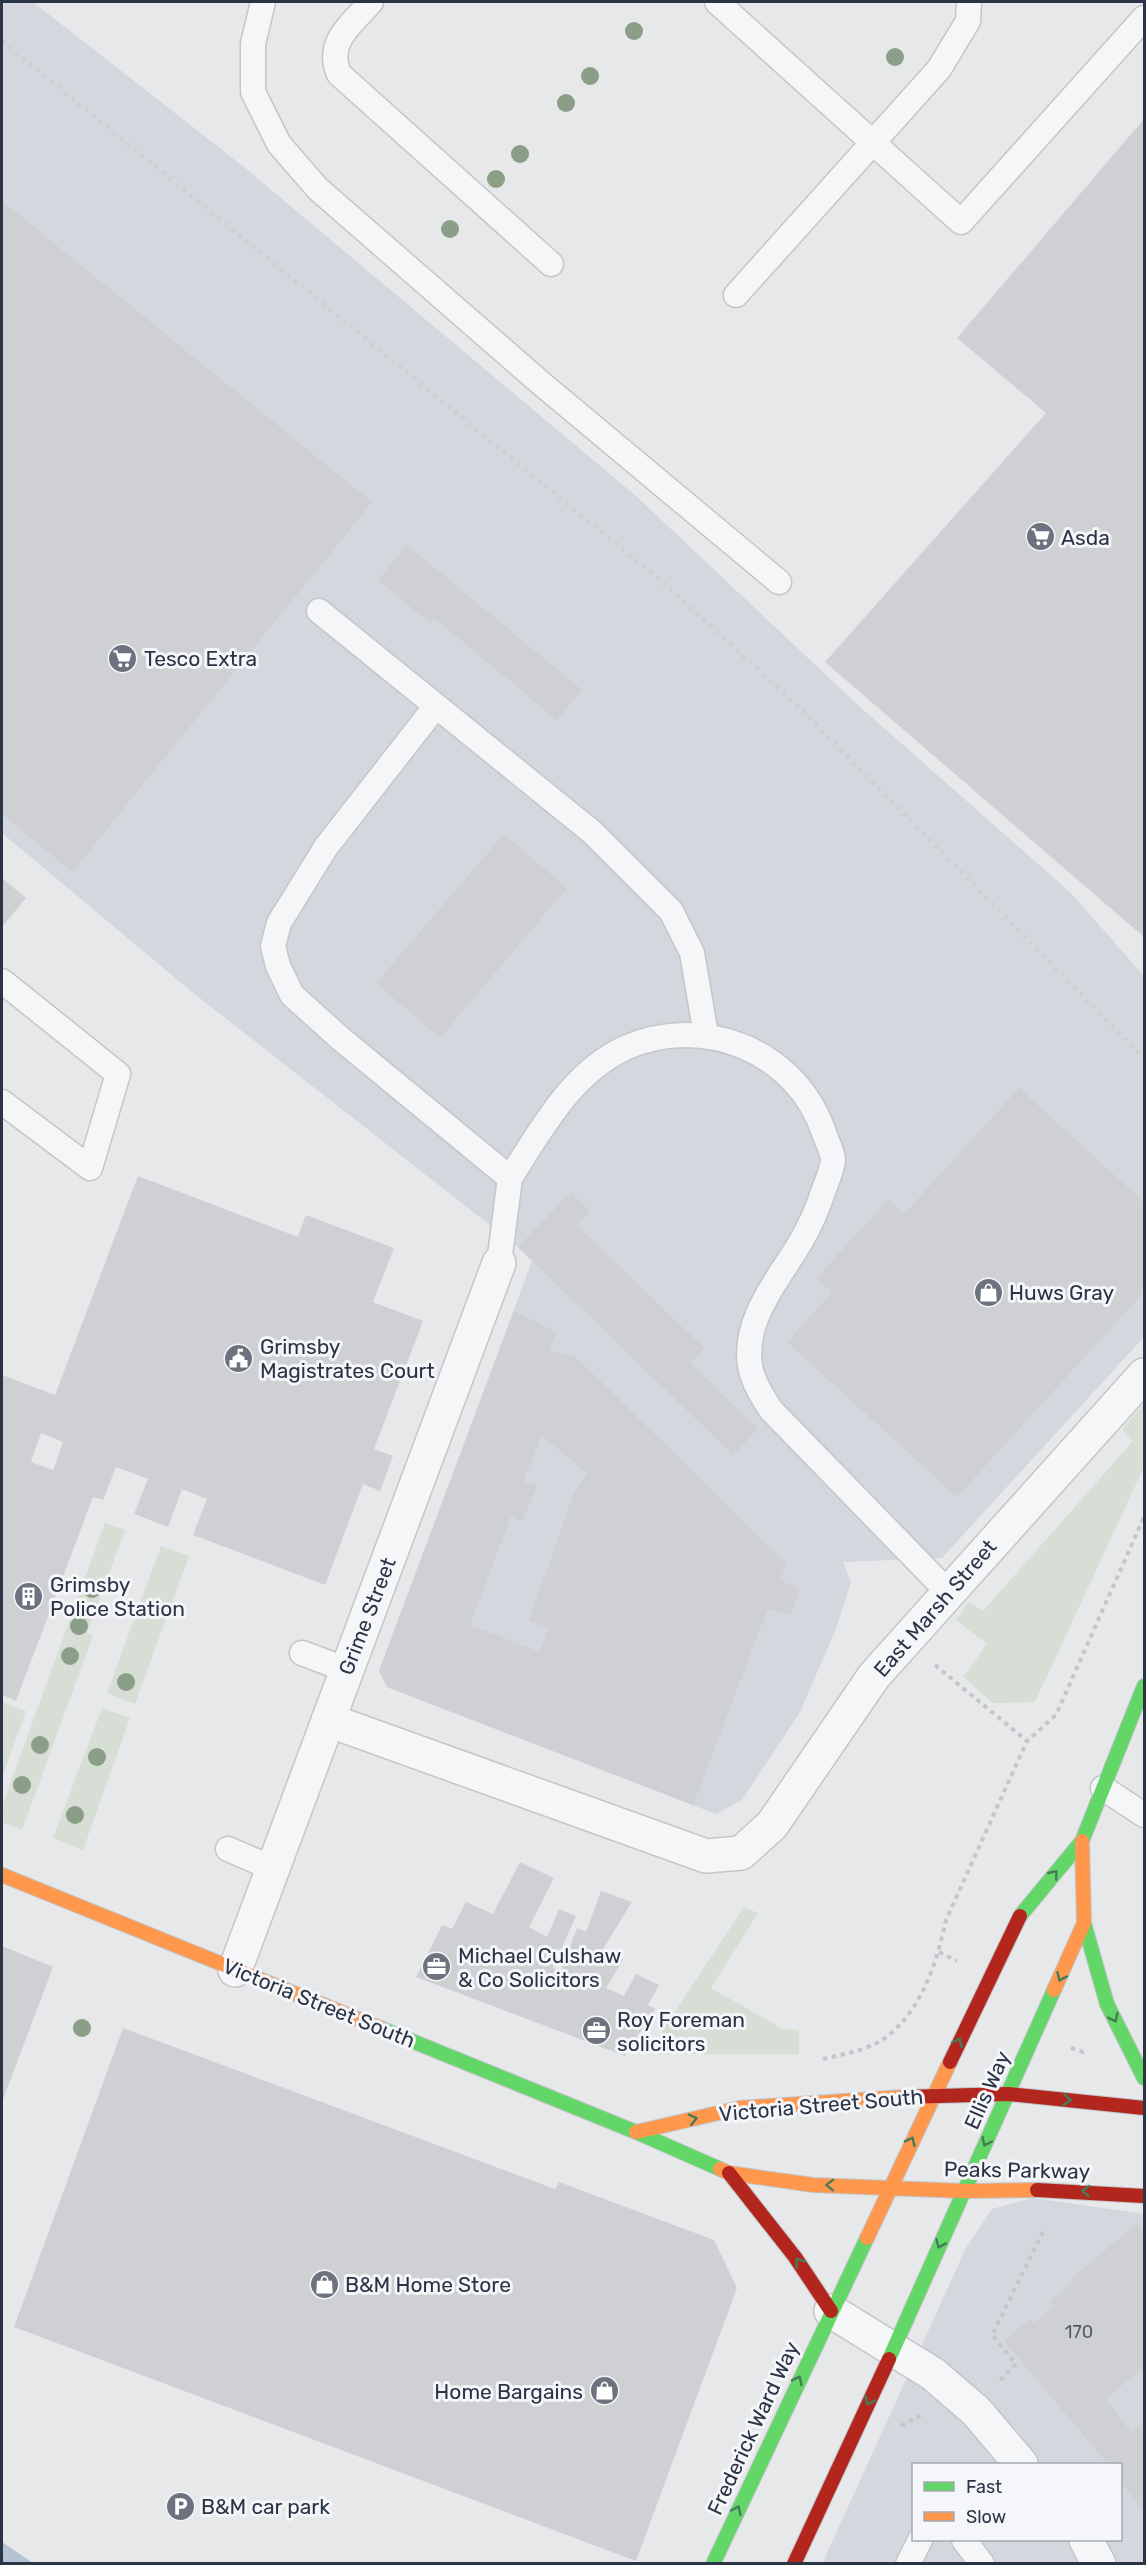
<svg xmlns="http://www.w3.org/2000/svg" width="1146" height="2565" font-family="Rubik,sans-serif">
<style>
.built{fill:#d4d7dd;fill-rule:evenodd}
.green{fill:#d6ded6}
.water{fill:#b4c4d5}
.building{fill:#ced0d3;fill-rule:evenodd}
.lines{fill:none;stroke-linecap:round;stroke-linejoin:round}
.lane-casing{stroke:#c4c6c8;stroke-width:27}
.street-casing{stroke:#c4c6c8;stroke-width:36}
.fast-casing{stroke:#c2c5c8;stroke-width:16}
.slow-casing{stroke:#c2c5c8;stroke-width:16}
.jam-casing{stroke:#c2c5c8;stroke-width:16}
.path{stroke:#c5c6ca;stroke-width:4;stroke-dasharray:4.5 4.5;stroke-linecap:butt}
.lane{stroke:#f5f6f7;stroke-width:24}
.street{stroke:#f5f6f7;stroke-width:33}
.fast{stroke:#63d668;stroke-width:14}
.slow{stroke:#ff974d;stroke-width:14}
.jam{stroke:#b3261e;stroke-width:14}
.rail{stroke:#cecfd2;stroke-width:4.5;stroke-dasharray:3 6;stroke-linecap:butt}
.tree{fill:#8a9e88}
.oneway{stroke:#447d55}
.labels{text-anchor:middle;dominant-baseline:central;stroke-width:6;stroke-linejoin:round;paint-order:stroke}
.number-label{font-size:18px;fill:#545c69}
.poi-label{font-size:21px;fill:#2b3445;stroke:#f4f6f9;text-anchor:start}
.street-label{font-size:21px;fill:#2b3445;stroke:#f4f6f9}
</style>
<rect width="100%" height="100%" fill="#e6e8ea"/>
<path class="built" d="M2 2H33L244 167 636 496 859 706 1071 893 1144 976V1337L942 1558 843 1562 851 1582 836 1629 800 1712 742 1800 716 1814 387 1687 379 1671 532 1261 518 1247 192 992 2 833Z
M1033 2198 1144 2214V2563L822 2564 966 2248 992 2209ZM914 2464H1120V2540H914Z"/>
<path class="green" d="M1144 1403V1467L1035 1702 993 1703 963 1677 987 1644 956 1620 969 1602 983 1611 1133 1441 1122 1430Z
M105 1523 125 1530 87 1633 93 1636 22 1830 2 1822V1806Z
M161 1546 189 1556 135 1704 107 1693Z
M2 1702 26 1711 2 1778Z
M102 1708 130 1718 83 1850 53 1838Z
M744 1907 758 1913 711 1988 783 2029 799 2030V2054H657V2039Z"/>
<path class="water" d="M2 2542 33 2563H2Z"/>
<path class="building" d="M1144 119V937L825 662 1046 413 957 338Z
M2 201 372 502 72 872 2 814Z
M407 545 582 690 557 720 434 618 430 623 378 580Z
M504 834 567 888 440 1038 376 983Z
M2 878 26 898 2 927Z
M1019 1088 1144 1202V1292L957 1497 787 1342 832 1292 816 1278 889 1199 904 1214Z
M138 1176 298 1237 306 1215 394 1248 373 1302 423 1321 374 1449 393 1456 380 1491 363 1484 325 1585 193 1535 207 1499 182 1489 168 1527 134 1514 148 1479 116 1467 103 1500 93 1497 16 1701 2 1695V1375L55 1395ZM41 1433 63 1442 53 1470 31 1462Z
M571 1192 590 1211 577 1225 704 1348 690 1363 758 1429 733 1455 518 1247Z
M514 1311 557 1332 549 1350 577 1358 787 1564 780 1580 800 1589 791 1615 768 1608 693 1805 387 1687 379 1671ZM542 1436 587 1473 573 1495 529 1621 549 1628 540 1652 470 1625 511 1516 522 1522 537 1486 523 1481Z
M520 1862 554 1878 529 1927 547 1937 559 1909 576 1916 553 1968 561 1971 577 1928 586 1932 601 1891 632 1902 603 1949 623 1960 606 1988 624 1996 636 1974 659 1985 648 2005 655 2009 625 2056 416 1977 442 1925 452 1929 466 1902 493 1914Z
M2 1946 53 1967 2 2102Z
M123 2028 555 2189 559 2182 714 2240 737 2288 636 2561 14 2327Z
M1137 2223 1144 2232V2375L1140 2370 1106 2399 1131 2432 1144 2421V2512L1120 2481V2464H1108L1004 2341 1030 2319 1034 2323 1054 2306 1050 2301 1072 2283 1070 2280Z"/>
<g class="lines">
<defs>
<path id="lane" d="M263 2 253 44V92L279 144 318 189 543 385 779 582
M371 2C352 24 325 42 339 74L551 264
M717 2 961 222 1144 18
M736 295 939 69 968 21 969 2
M319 611 592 832 671 911 692 953 706 1035
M436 706 326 847 279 923 273 946 278 966 292 995 341 1039 510 1178C541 1130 571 1073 625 1048 703 1013 797 1051 824 1133 827 1141 832 1151 833 1159 833 1168 827 1181 824 1189 818 1208 810 1226 800 1243 778 1280 743 1319 750 1366 753 1382 762 1396 771 1410L948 1592
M2 981 118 1074 90 1168 2 1102
M499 1263 510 1178
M302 1653 347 1670
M1103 1788 1144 1815
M228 1849 272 1868
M964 2540 982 2564
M908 2564 920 2540"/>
<path id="street" d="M328 1720 706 1856 741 1853 772 1825 874 1676 1144 1375
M235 1970 499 1263
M831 2311 933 2374 976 2411 1021 2464
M1086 2540 1099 2564"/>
<path id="fast" d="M1020 1916 1082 1841 1144 1686
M1084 1923 1107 2004 1144 2078
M380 2028 636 2132 720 2169
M889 2359 1054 1990
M713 2564 867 2238"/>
<path id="slow" d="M2 1875 380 2028
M1054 1990 1084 1923 1082 1841
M636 2132 740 2108 904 2097
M720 2169 729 2173 813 2185 964 2191 1037 2190
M867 2238 950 2062"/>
<path id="jam" d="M950 2062 1020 1916
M904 2097 1008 2094 1144 2108
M729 2173 795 2257 831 2311
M1037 2190 1144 2196
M794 2564 889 2359"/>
</defs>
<use href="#lane" class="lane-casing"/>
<use href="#street" class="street-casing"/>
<use href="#fast" class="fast-casing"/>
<use href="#slow" class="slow-casing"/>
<use href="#jam" class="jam-casing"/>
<path class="path" d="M935 1665 1027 1741
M939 1952 957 1961
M1071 2048 1083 2052 1086 2051
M823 2059C844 2054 871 2050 889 2035 923 2007 937 1961 946 1920L1027 1741 1056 1715 1144 1517
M1000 2380 1016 2364 992 2335 1044 2230
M901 2426 921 2415"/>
<use href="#lane" class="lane"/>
<use href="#street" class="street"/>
<use href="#fast" class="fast"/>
<use href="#slow" class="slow"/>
<use href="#jam" class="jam"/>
<path class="rail" d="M2 41 653 574 797 705 1144 1058"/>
</g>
<g class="tree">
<circle cx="634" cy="31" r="9"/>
<circle cx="895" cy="57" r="9"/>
<circle cx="590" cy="76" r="9"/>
<circle cx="566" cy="103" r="9"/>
<circle cx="520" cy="154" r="9"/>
<circle cx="496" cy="179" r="9"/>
<circle cx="450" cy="229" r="9"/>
<circle cx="92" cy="1589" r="9"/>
<circle cx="79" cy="1626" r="9"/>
<circle cx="70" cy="1656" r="9"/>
<circle cx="126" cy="1682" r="9"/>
<circle cx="40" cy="1745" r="9"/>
<circle cx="97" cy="1757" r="9"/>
<circle cx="22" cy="1785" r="9"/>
<circle cx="75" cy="1815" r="9"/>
<circle cx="82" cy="2028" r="9"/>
</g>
<defs><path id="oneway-chevron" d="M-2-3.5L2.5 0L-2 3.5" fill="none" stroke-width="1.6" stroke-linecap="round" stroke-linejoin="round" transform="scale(1.5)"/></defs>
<g class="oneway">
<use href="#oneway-chevron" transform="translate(1054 1874) rotate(-51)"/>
<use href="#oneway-chevron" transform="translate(1061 1977) rotate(114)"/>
<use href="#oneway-chevron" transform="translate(1114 2018) rotate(63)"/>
<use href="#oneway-chevron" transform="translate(958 2042) rotate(-65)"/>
<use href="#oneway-chevron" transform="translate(1067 2100) rotate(6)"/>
<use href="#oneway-chevron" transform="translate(693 2119) rotate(-13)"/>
<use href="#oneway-chevron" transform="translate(911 2141) rotate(-64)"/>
<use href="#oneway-chevron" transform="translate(986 2142) rotate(115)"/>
<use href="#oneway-chevron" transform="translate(830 2185) rotate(-178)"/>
<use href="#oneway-chevron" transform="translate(1086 2191) rotate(-176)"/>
<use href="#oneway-chevron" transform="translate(940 2244) rotate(114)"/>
<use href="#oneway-chevron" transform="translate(799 2262) rotate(-126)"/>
<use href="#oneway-chevron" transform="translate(798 2380) rotate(-64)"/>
<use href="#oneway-chevron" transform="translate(869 2401) rotate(115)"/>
<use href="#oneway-chevron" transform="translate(737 2510) rotate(-65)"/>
</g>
<defs>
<symbol id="supermarket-disc" viewBox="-11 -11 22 22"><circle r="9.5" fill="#6c737f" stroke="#f4f6f9"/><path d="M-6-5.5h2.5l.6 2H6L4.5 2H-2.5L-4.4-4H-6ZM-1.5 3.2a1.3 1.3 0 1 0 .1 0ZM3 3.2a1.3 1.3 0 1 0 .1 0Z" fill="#fff"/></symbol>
<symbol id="shop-disc" viewBox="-11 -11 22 22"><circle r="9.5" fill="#6c737f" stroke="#f4f6f9"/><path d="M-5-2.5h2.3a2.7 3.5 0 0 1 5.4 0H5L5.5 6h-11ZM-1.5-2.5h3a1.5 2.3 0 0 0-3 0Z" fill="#fff"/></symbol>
<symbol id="civic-disc" viewBox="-11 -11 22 22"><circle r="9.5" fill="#6c737f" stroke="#f4f6f9"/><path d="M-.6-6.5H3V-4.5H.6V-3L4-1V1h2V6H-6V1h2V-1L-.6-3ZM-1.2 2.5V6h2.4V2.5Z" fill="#fff"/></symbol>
<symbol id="building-disc" viewBox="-11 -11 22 22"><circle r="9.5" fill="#6c737f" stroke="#f4f6f9"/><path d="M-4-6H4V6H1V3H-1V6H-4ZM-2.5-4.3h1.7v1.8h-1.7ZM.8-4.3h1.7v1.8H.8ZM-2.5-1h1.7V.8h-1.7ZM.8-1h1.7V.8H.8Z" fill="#fff"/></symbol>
<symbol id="office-disc" viewBox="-11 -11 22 22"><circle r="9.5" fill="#6c737f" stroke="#f4f6f9"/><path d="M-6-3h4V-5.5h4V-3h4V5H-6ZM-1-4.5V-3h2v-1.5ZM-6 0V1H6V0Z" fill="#fff"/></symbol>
<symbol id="parking-disc" viewBox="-11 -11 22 22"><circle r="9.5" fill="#6c737f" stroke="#f4f6f9"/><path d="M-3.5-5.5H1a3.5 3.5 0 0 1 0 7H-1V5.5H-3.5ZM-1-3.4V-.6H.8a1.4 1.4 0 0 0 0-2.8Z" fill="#fff"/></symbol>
</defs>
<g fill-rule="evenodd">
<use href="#supermarket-disc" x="1024" y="520" width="33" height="33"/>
<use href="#supermarket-disc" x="106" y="642" width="33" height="33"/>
<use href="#shop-disc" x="972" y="1276" width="33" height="33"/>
<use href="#civic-disc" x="222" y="1342" width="33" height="33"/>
<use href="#building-disc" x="12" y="1580" width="33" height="33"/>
<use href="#office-disc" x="420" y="1950" width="33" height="33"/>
<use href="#office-disc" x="580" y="2014" width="33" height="33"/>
<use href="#shop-disc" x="308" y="2268" width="33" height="33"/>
<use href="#shop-disc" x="588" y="2374" width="33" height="33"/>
<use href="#parking-disc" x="164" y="2490" width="33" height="33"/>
</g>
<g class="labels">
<g class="number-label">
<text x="1079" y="2332">170</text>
</g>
<g class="poi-label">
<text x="1061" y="537">Asda</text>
<text x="144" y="658">Tesco Extra</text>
<text x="1009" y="1292">Huws Gray</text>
<text x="260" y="1346">Grimsby<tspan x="260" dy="24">Magistrates Court</tspan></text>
<text x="50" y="1584">Grimsby<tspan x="50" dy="24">Police Station</tspan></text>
<text x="458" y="1955">Michael Culshaw<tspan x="458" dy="24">&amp; Co Solicitors</tspan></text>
<text x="617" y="2019">Roy Foreman<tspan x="617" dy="24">solicitors</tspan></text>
<text x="345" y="2284">B&amp;M Home Store</text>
<text x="583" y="2391" text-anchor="end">Home Bargains</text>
<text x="201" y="2506">B&amp;M car park</text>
</g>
<g class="street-label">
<text transform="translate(935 1608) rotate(-49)">East Marsh Street</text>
<text transform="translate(367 1616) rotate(-69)">Grime Street</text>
<text transform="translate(319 2003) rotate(22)">Victoria Street South</text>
<text transform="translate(987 2090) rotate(-66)">Ellis Way</text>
<text transform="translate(821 2105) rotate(-5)">Victoria Street South</text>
<text transform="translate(1017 2170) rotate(1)">Peaks Parkway</text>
<text transform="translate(753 2428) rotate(-65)">Frederick Ward Way</text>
</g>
</g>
<rect width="1146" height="2565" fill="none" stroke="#2b3445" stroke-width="6"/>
<rect x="912" y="2463" width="210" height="78" fill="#f4f6f9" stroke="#a4a8b1" stroke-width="1.5"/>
<rect x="924" y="2482" width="30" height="9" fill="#63d668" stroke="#a4a8b1" stroke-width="1.5"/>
<text x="966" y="2493" font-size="18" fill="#2b3445">Fast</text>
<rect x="924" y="2512" width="30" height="9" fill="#ff974d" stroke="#a4a8b1" stroke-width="1.5"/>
<text x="966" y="2523" font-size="18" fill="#2b3445">Slow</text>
</svg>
